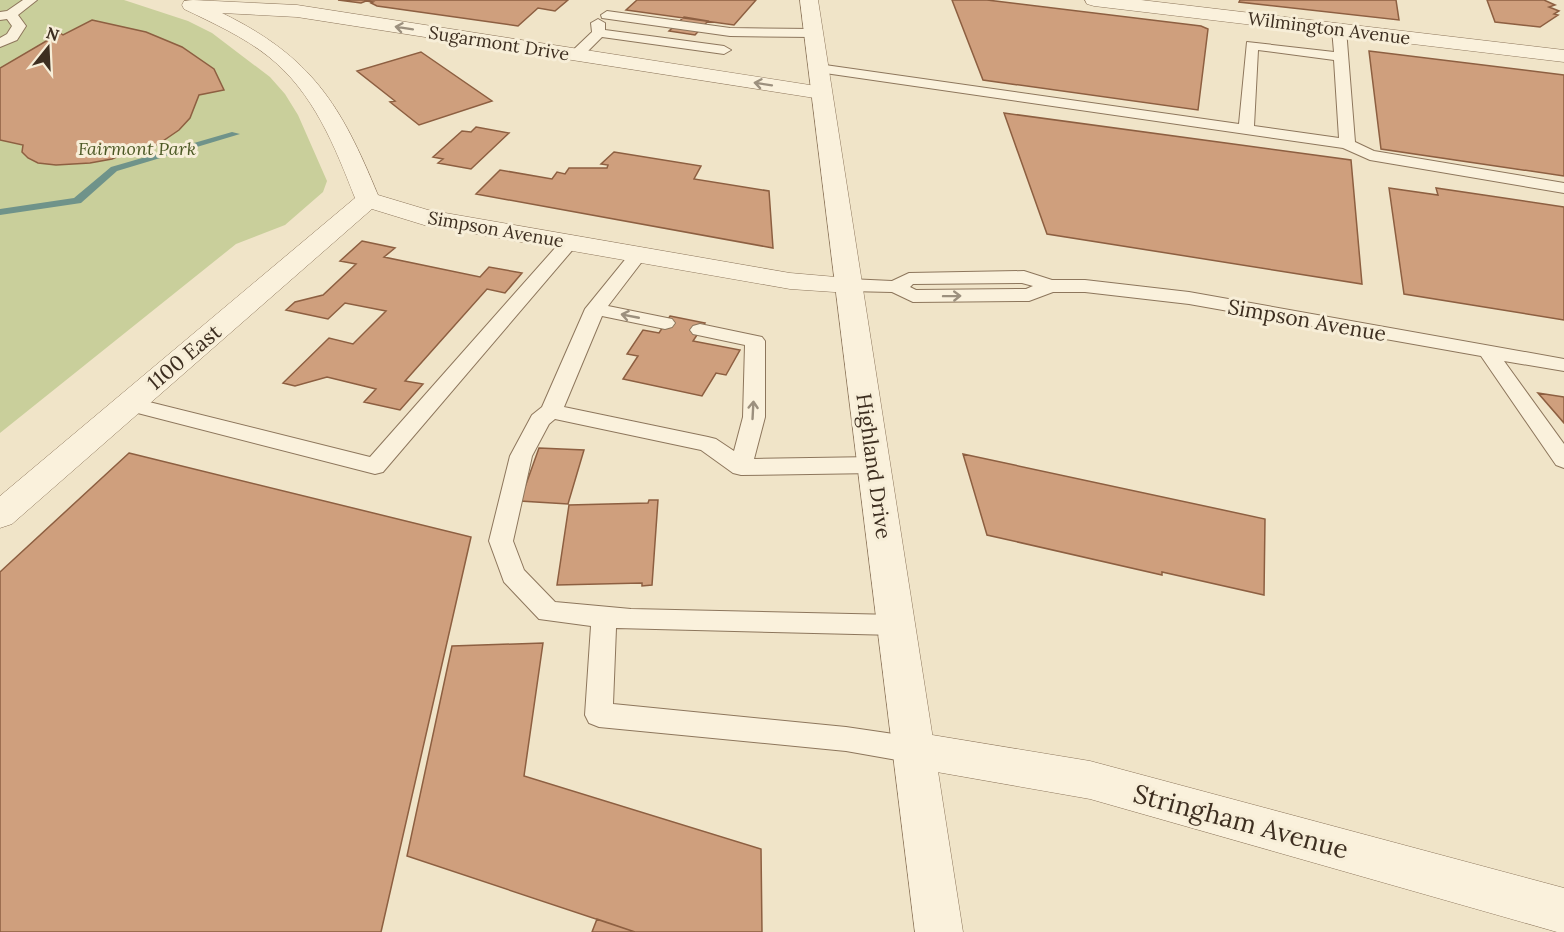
<svg xmlns="http://www.w3.org/2000/svg" width="1564" height="932" font-family="Lora,serif">
<style>
.green{fill:#c9cf9b}
.lines{fill:none;stroke-linecap:round;stroke-linejoin:round}
.stream{fill:#6f938a;fill-rule:evenodd}
.building{fill:#cf9f7d;stroke:#8d5f41;stroke-width:1.5}
.service-casing{stroke:#8d765c;stroke-width:2}
.minor-casing{stroke:#8d765c;stroke-width:1}
.tertiary-casing{stroke:#8d765c;stroke-width:1}
.service{fill:#faf1dc;fill-rule:evenodd}
.minor{fill:#faf1dc;fill-rule:evenodd}
.tertiary{fill:#faf1dc;fill-rule:evenodd}
.oneway{stroke:#9c907e}
.labels{text-anchor:middle;dominant-baseline:central;stroke-width:6;stroke-linejoin:round;paint-order:stroke}
.far-street-label{font-size:18px;fill:#3d2e20;stroke:#f7eed8}
.far-park-label{font-size:18px;font-style:italic;fill:#4d5a26;stroke:#f7eed8}
.street-label{font-size:21px;fill:#3d2e20;stroke:#f7eed8}
.near-street-label{font-size:26px;fill:#3d2e20;stroke:#f7eed8}
</style>
<rect width="100%" height="100%" fill="#f0e4c8"/>
<path class="green" d="M0 0H124L188 21 212 33 270 77 285 94 298 115 327 181 323 192 285 225 236 244 0 433Z"/>
<g class="lines">
<path class="stream" d="M232 132 240 134 117 171 81 203 0 215V209L74 198 111 167Z"/>
</g>
<path class="building" d="M338 0H568L555 11 538 8 518 26 377 6 371 3 373 2 366 1 361 3Z
M637 0H756L734 25 626 10Z
M952 0H987L1201 26 1208 29 1198 110 983 80Z
M1240 0H1396L1399 20 1239 2Z
M1487 0H1544L1555 5 1549 7 1559 11 1554 14 1558 15 1540 27 1495 22Z
M684 17 708 21 695 35 669 31Z
M92 20 146 32 182 47 214 69 224 90 199 95 190 118 179 130 157 145 147 144 112 159 90 163 56 165 38 163 28 158 22 152 23 145 0 140V68L60 33 63 35Z
M1369 51 1564 75V176L1381 149Z
M421 52 492 101 419 125 390 102 395 101 357 71Z
M1004 113 1351 160 1362 284 1047 234Z
M476 127 509 133 471 169 438 163 443 159 433 157 462 131 471 132Z
M614 152 701 166 694 179 769 191 773 248 476 194 500 170 552 179 557 172 565 174 569 168H607L608 165 601 164Z
M1389 188 1438 195 1436 188 1564 207V320L1404 294Z
M362 241 395 248 384 257 480 277 489 267 522 273 505 293 487 289 405 381 423 384 400 410 364 402 376 389 327 377 295 386 283 383 329 338 353 344 386 311 345 303 328 319 286 310 295 302 323 295 356 264 340 261Z
M670 316 705 323 693 341 740 350 726 375 716 373 702 396 623 379 638 356 627 354 643 330 659 333Z
M1538 393 1564 397V423Z
M539 448 584 450 568 504 520 501Z
M129 453 471 537 381 932H0V572Z
M963 454 1265 519 1264 595 1162 572V575L987 535Z
M649 500H658L652 585 642 586V583L557 585 569 505 648 503Z
M543 643 524 776 761 849 762 932H635L407 856 452 646Z
M597 919 635 932H592Z"/>
<g class="lines">
<defs>
<path id="service" d="M23 0H37L18 15 26 26 17 40 0 47V38L7 34 12 26 7 19 0 20V12L7 11Z
M607 11 730 28 813 29 820 33 813 37 730 36 602 18 601 15Z
M598 19 605 23V30L724 46 731 50 724 54 602 37 581 58H571L569 55 571 52 592 32 591 23Z
M1339 25 1346 29 1355 142 1374 151 1564 183V193L1370 160 1343 148 818 72 811 68 818 64 1239 124 1247 42 1334 52 1332 29ZM1258 50 1334 60 1339 138 1254 126Z
M569 238 575 239 578 243 575 247 383 472 375 474 122 409 118 404 122 399 129 397 370 457 563 239Z
M638 250 644 251 647 255 608 306 672 319 675 323 672 327 665 329 602 316 564 407 708 437 716 439 734 451 743 417 745 345 693 334 690 330 693 326 700 324 762 337 765 341V417L754 459 875 457 883 459 886 465 883 471 875 473 741 475 733 473 701 450 555 419 549 424 532 456 513 541 524 570 555 602 631 609 896 615 905 618 909 625 905 632 896 635 616 628 613 704 846 727 914 737 924 741 928 750 924 759 914 763 846 751 599 727 589 723 585 715 591 626 539 619 504 582 489 541 510 456 532 415 542 407 585 309 632 251Z
M1024 271 1052 280H1085L1189 292 1564 359V371L1504 361 1564 444V468L1556 465 1481 356 1189 304 1085 292H1053L1029 301 913 302 892 292 849 291 842 289 840 285 842 281 849 279 892 281 909 273ZM1022 283 1033 286 1026 289 916 290 910 287 913 284Z"/>
<path id="minor" d="M193 0 297 5 829 88 832 93 829 98 821 99 297 17 222 13C312 57 341 105 378 195L428 210 790 273 859 279 863 285 859 291 849 293 790 289 424 225 372 209 12 524 0 528V496L355 198C335 147 314 93 269 57 244 37 213 23 184 9L182 5 184 1Z
M1085 0H1141L1564 50V62L1094 6 1087 4Z
M914 732 1090 761 1564 888V932H1557L1090 799 914 768 899 763 893 750 899 737Z"/>
<path id="tertiary" d="M800 0H818L963 932H915Z"/>
</defs>
<use href="#service" class="service-casing"/>
<use href="#minor" class="minor-casing"/>
<use href="#tertiary" class="tertiary-casing"/>
<use href="#service" class="service"/>
<use href="#minor" class="minor"/>
<use href="#tertiary" class="tertiary"/>
</g>
<defs><path id="oneway-shaft" d="M-6 0H5M1.5-3L5.5 0L1.5 3" fill="none" stroke-width="1.6" stroke-linecap="round" stroke-linejoin="round" transform="scale(1.5)"/></defs>
<g class="oneway">
<use href="#oneway-shaft" transform="translate(404 28) rotate(-171)"/>
<use href="#oneway-shaft" transform="translate(763 84) rotate(-171)"/>
<use href="#oneway-shaft" transform="translate(952 296) rotate(-1)"/>
<use href="#oneway-shaft" transform="translate(630 316) rotate(-169)"/>
<use href="#oneway-shaft" transform="translate(753 410) rotate(-87)"/>
</g>
<g class="labels">
<g class="far-street-label">
<text transform="translate(1329 28) rotate(7)">Wilmington Avenue</text>
<text transform="translate(499 43) rotate(9)">Sugarmont Drive</text>
<text transform="translate(496 229) rotate(10)">Simpson Avenue</text>
</g>
<g class="far-park-label">
<text x="137" y="148">Fairmont Park</text>
</g>
<g class="street-label">
<text transform="translate(1307 320) rotate(10)">Simpson Avenue</text>
<text transform="translate(184 357) rotate(-40)">1100 East</text>
<text transform="translate(874 466) rotate(82)">Highland Drive</text>
</g>
<g class="near-street-label">
<text transform="translate(1241 821) rotate(15)">Stringham Avenue</text>
</g>
</g>
<g transform="translate(48 48) rotate(18)" stroke="#f7eed8" stroke-width="4.5" paint-order="stroke">
<path d="M0-4.5L10 22L0 15L-10 22Z" fill="#3d2e20"/>
<text y="-9" font-size="16" font-weight="bold" text-anchor="middle" fill="#3d2e20">N</text>
</g>
</svg>
